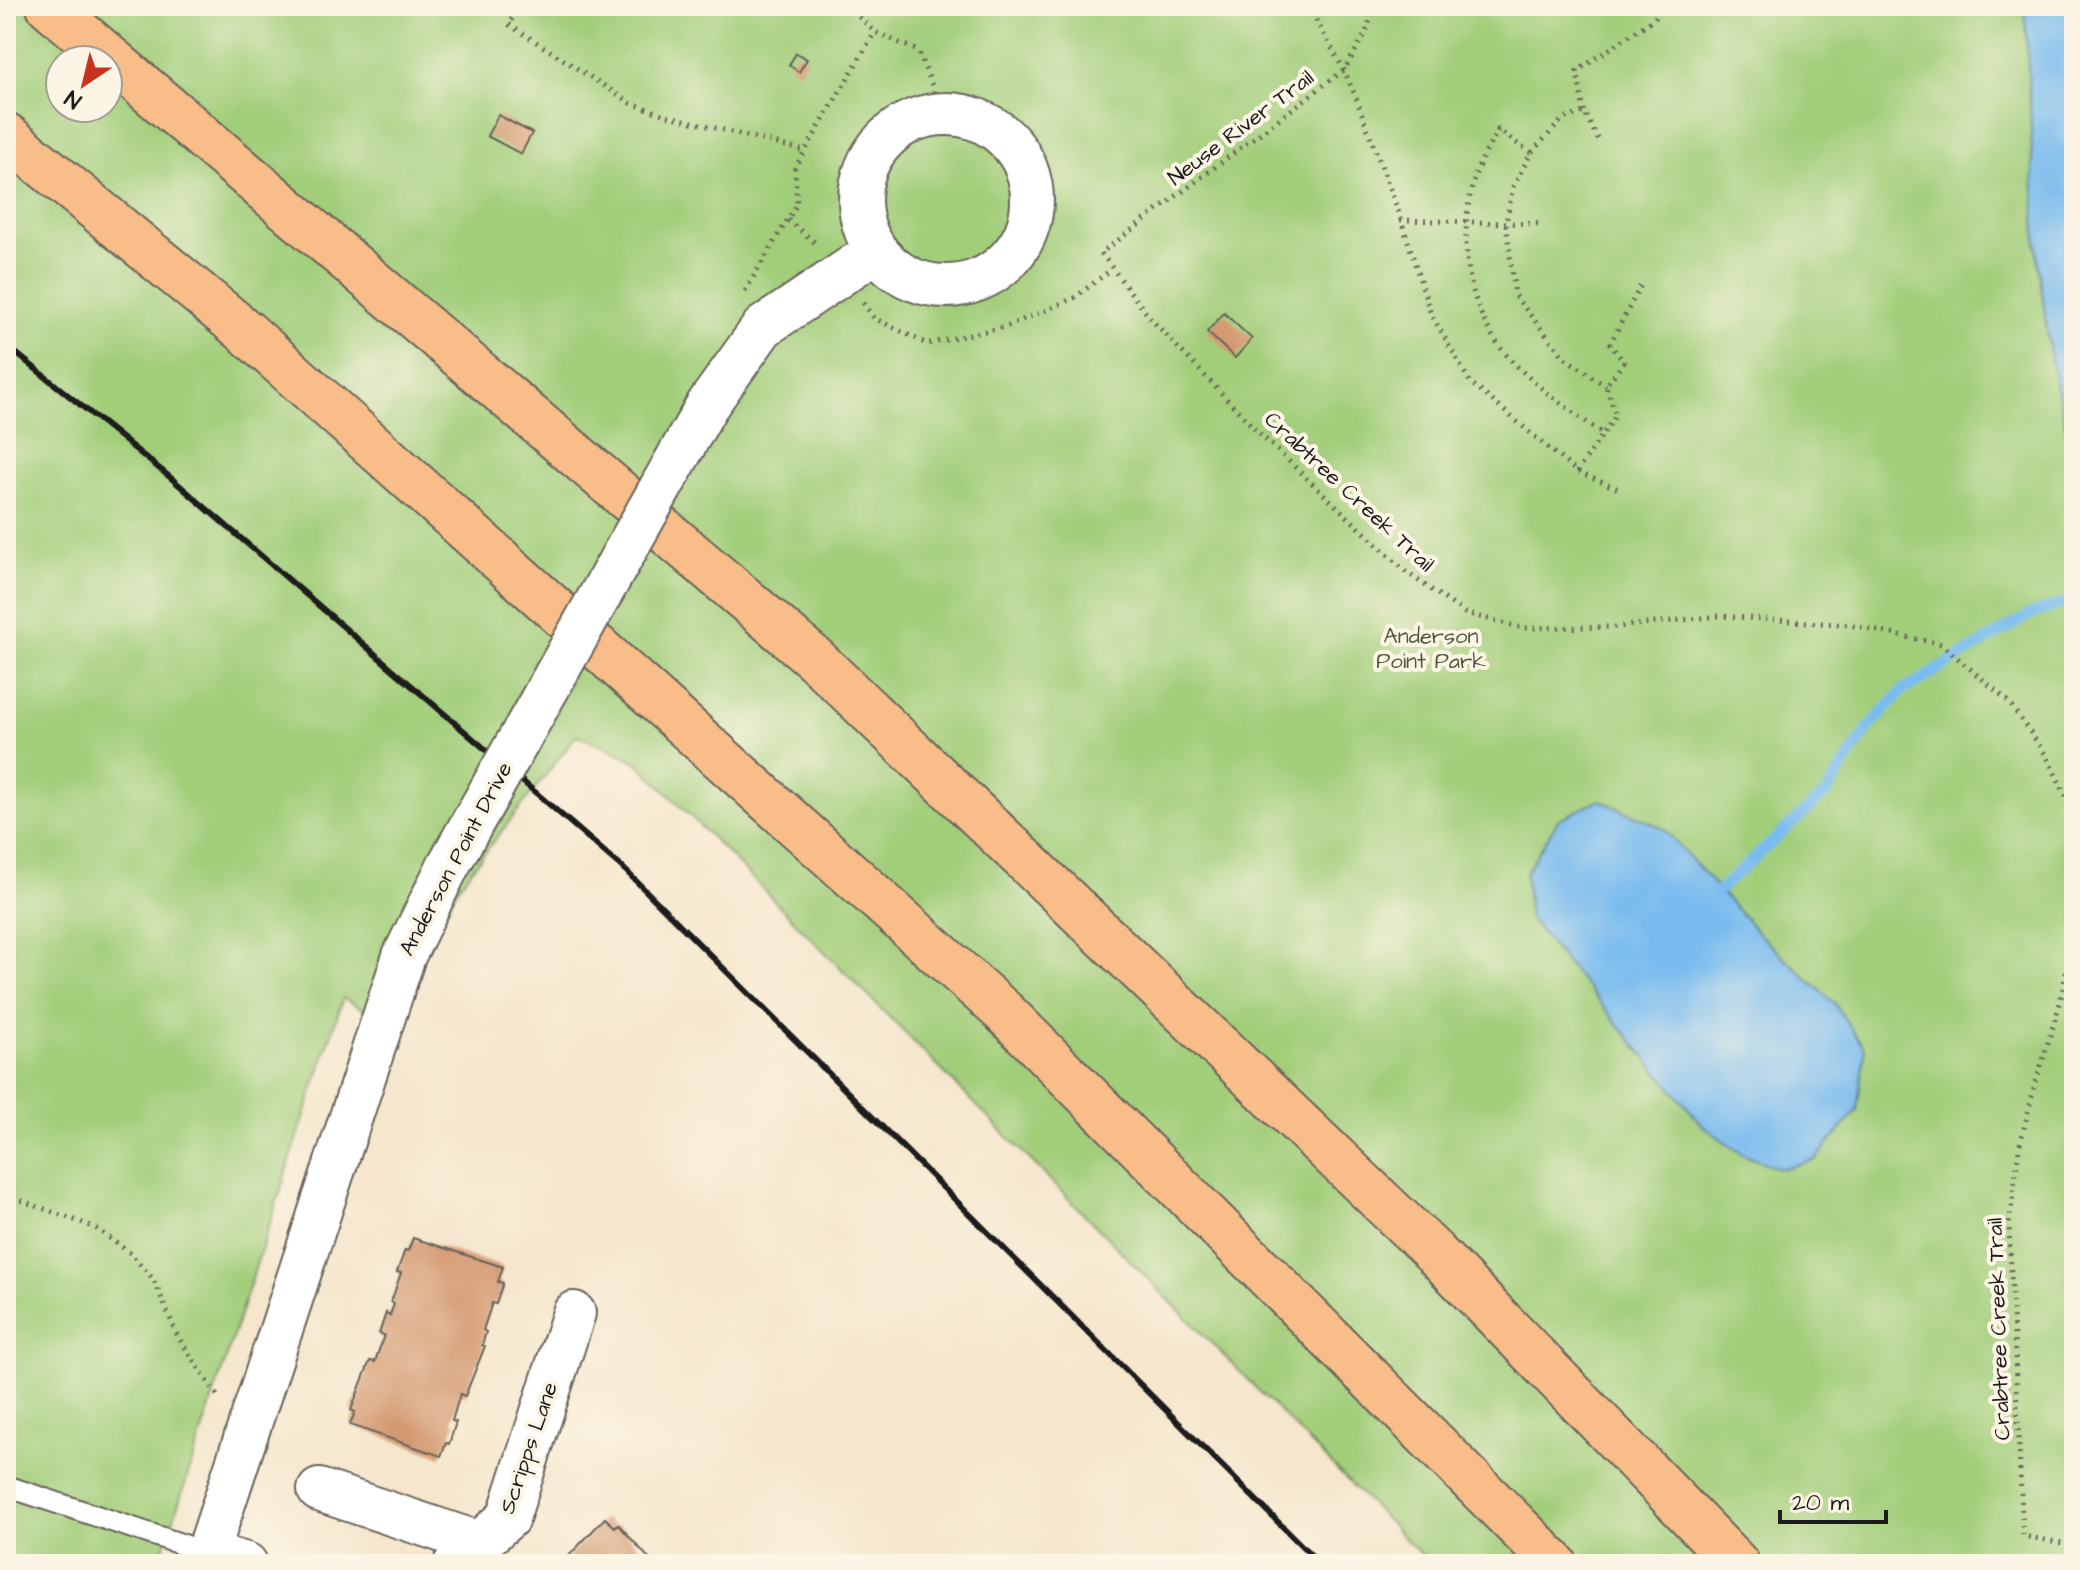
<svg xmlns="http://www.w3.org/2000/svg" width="2080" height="1570" font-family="'Architects Daughter',sans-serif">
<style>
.green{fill:#a2ce7a;stroke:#5f754b;stroke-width:2;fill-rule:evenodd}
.water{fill:#79bcef;stroke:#4a6c86;stroke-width:2}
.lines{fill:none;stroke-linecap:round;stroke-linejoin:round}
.stream{stroke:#79bcef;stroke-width:11}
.building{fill:#d49a71}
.lane-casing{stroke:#68635a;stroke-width:24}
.street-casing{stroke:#68635a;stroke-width:46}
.highway-casing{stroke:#68635a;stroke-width:48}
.path{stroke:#68635a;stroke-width:5;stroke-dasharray:2 6;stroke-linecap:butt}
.lane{stroke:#fff;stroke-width:20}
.street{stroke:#fff;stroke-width:42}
.highway{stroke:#f8bd88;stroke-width:44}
.rail{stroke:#1c1c1c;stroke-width:6}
.street-bridge-casing{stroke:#68635a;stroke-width:46;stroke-linecap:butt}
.street-bridge{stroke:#fff;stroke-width:42}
.labels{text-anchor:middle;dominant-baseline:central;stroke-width:8;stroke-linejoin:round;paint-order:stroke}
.street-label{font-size:22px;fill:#1c1c1c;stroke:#fcf5e5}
.park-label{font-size:22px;fill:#4b5a3d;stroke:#fcf5e5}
</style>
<rect width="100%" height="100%" fill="#fcf5e5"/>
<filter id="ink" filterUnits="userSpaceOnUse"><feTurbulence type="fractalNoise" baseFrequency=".0125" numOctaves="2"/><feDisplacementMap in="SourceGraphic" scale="16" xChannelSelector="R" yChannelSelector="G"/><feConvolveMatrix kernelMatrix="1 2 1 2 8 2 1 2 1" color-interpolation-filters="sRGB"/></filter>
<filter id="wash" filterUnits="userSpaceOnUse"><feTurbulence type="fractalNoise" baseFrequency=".006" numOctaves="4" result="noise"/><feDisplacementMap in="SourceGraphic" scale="32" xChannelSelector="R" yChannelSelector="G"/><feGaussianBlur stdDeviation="1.8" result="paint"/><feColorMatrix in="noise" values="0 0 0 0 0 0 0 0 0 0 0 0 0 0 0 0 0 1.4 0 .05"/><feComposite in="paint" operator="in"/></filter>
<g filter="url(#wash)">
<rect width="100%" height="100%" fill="#f5e6cc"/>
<path class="green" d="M6 6H2074V1564H1430L636 761 577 735 458 887 390 1024 343 998 159 1564H6ZM60 60H108V108H60Z"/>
<path class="water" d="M2025 6H2074V466L2051 360 2037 255Z
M1600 800 1663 828 1762 937 1834 1003 1865 1049 1857 1110 1815 1160 1781 1169 1742 1154 1702 1125 1530 919 1525 874 1559 819Z"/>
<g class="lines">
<path class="stream" d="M1718 891 1827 792 1869 727 1902 691 2031 614 2074 600"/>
</g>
<g id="blocks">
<path class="building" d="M796 53 807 59 799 72 789 65Z
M498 115 532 133 521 154 487 136Z
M1224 313 1252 339 1235 358 1207 332Z
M413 1238 503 1267 498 1282 503 1283 496 1304 492 1303 483 1330 486 1332 482 1345 485 1346 465 1396 460 1394 452 1421 456 1422 449 1444 446 1443 441 1456 350 1425 355 1412 351 1410 370 1361 375 1362 384 1335 379 1334 386 1313 390 1315 394 1304 391 1302 401 1273 397 1272 405 1250 408 1251Z
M605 1518 615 1527 618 1524 654 1564H561Z"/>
</g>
</g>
<g filter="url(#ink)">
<use href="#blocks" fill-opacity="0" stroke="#68635a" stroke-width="2"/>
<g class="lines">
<defs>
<path id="lane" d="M6 1486 208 1553"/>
<path id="street" d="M860 200a86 86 0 1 1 172 0a86 86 0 1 1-172 0Z
M706 407 763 327 876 251
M319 1490 479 1543
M208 1553 246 1564
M204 1564 404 956 448 866
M455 1564 508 1518 574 1313"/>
<path id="highway" d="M49 6 815 659 1435 1253 1737 1564
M6 135 246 332 1004 1012 1555 1564"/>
</defs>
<use href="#lane" class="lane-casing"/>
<use href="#street" class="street-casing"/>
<use href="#highway" class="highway-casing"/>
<path class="path" d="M522 6 508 24 631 103 665 115 805 151
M847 6 875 32 918 51 934 90V114
M1308 6 1344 70 1356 98 1399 213 1431 314 1470 382 1577 472 1619 489
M1374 6 1366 33 1344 70 1101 253 1150 318 1257 431 1406 572 1465 613 1522 628 1616 627 1720 616 1849 625 1941 644 2008 701 2046 755 2069 802 2074 820
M1584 112 1577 71 1654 19 1663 6
M1598 139 1584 112 1563 119 1531 153 1513 187 1506 223 1515 296 1564 357 1606 386
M1531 153 1498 130C1491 144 1481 158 1476 173 1458 228 1464 296 1497 343 1522 378 1569 409 1603 434
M788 220 818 245
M1400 220 1543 224
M745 291 797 204 795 168 875 32
M863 303 874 318 927 344 1008 326 1074 298 1112 269
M1577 472 1616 415 1606 386 1624 362 1610 344 1641 285
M2074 933 2060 1003 2035 1085 2019 1148 2009 1226 2023 1536 2074 1545
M6 1195 94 1227 130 1253 154 1280 178 1337 219 1398"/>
<use href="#lane" class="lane"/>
<use href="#street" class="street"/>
<use href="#highway" class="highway"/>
<path class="rail" d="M6 345 171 478 623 868 1320 1564"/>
<defs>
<path id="street-bridge" d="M448 866 706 407"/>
</defs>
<use href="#street-bridge" class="street-bridge-casing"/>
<use href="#street-bridge" class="street-bridge"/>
</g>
</g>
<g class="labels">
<g class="street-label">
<text transform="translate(1241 128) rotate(-37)">Neuse River Trail</text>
<text transform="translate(1349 492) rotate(43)">Crabtree Creek Trail</text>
<text transform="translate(456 859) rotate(-62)">Anderson Point Drive</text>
<text transform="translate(1999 1329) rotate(-92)">Crabtree Creek Trail</text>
<text transform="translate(529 1448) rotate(-71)">Scripps Lane</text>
</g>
<g class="park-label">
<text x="1431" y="636">Anderson<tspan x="1431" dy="25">Point Park</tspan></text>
</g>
</g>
<rect width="2080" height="1570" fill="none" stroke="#fcf5e5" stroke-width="32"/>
<g transform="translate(84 84) rotate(215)"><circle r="38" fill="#fcf5e5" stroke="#a29e95" stroke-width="2"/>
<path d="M0-6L14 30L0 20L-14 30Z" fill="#c8321e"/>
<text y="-12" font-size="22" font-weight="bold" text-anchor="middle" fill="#1c1c1c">N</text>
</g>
<path d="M1780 1510v12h106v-12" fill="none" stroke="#1c1c1c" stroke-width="4"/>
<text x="1792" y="1510" font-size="24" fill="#1c1c1c" stroke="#fcf5e5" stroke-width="6" paint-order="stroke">20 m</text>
</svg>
